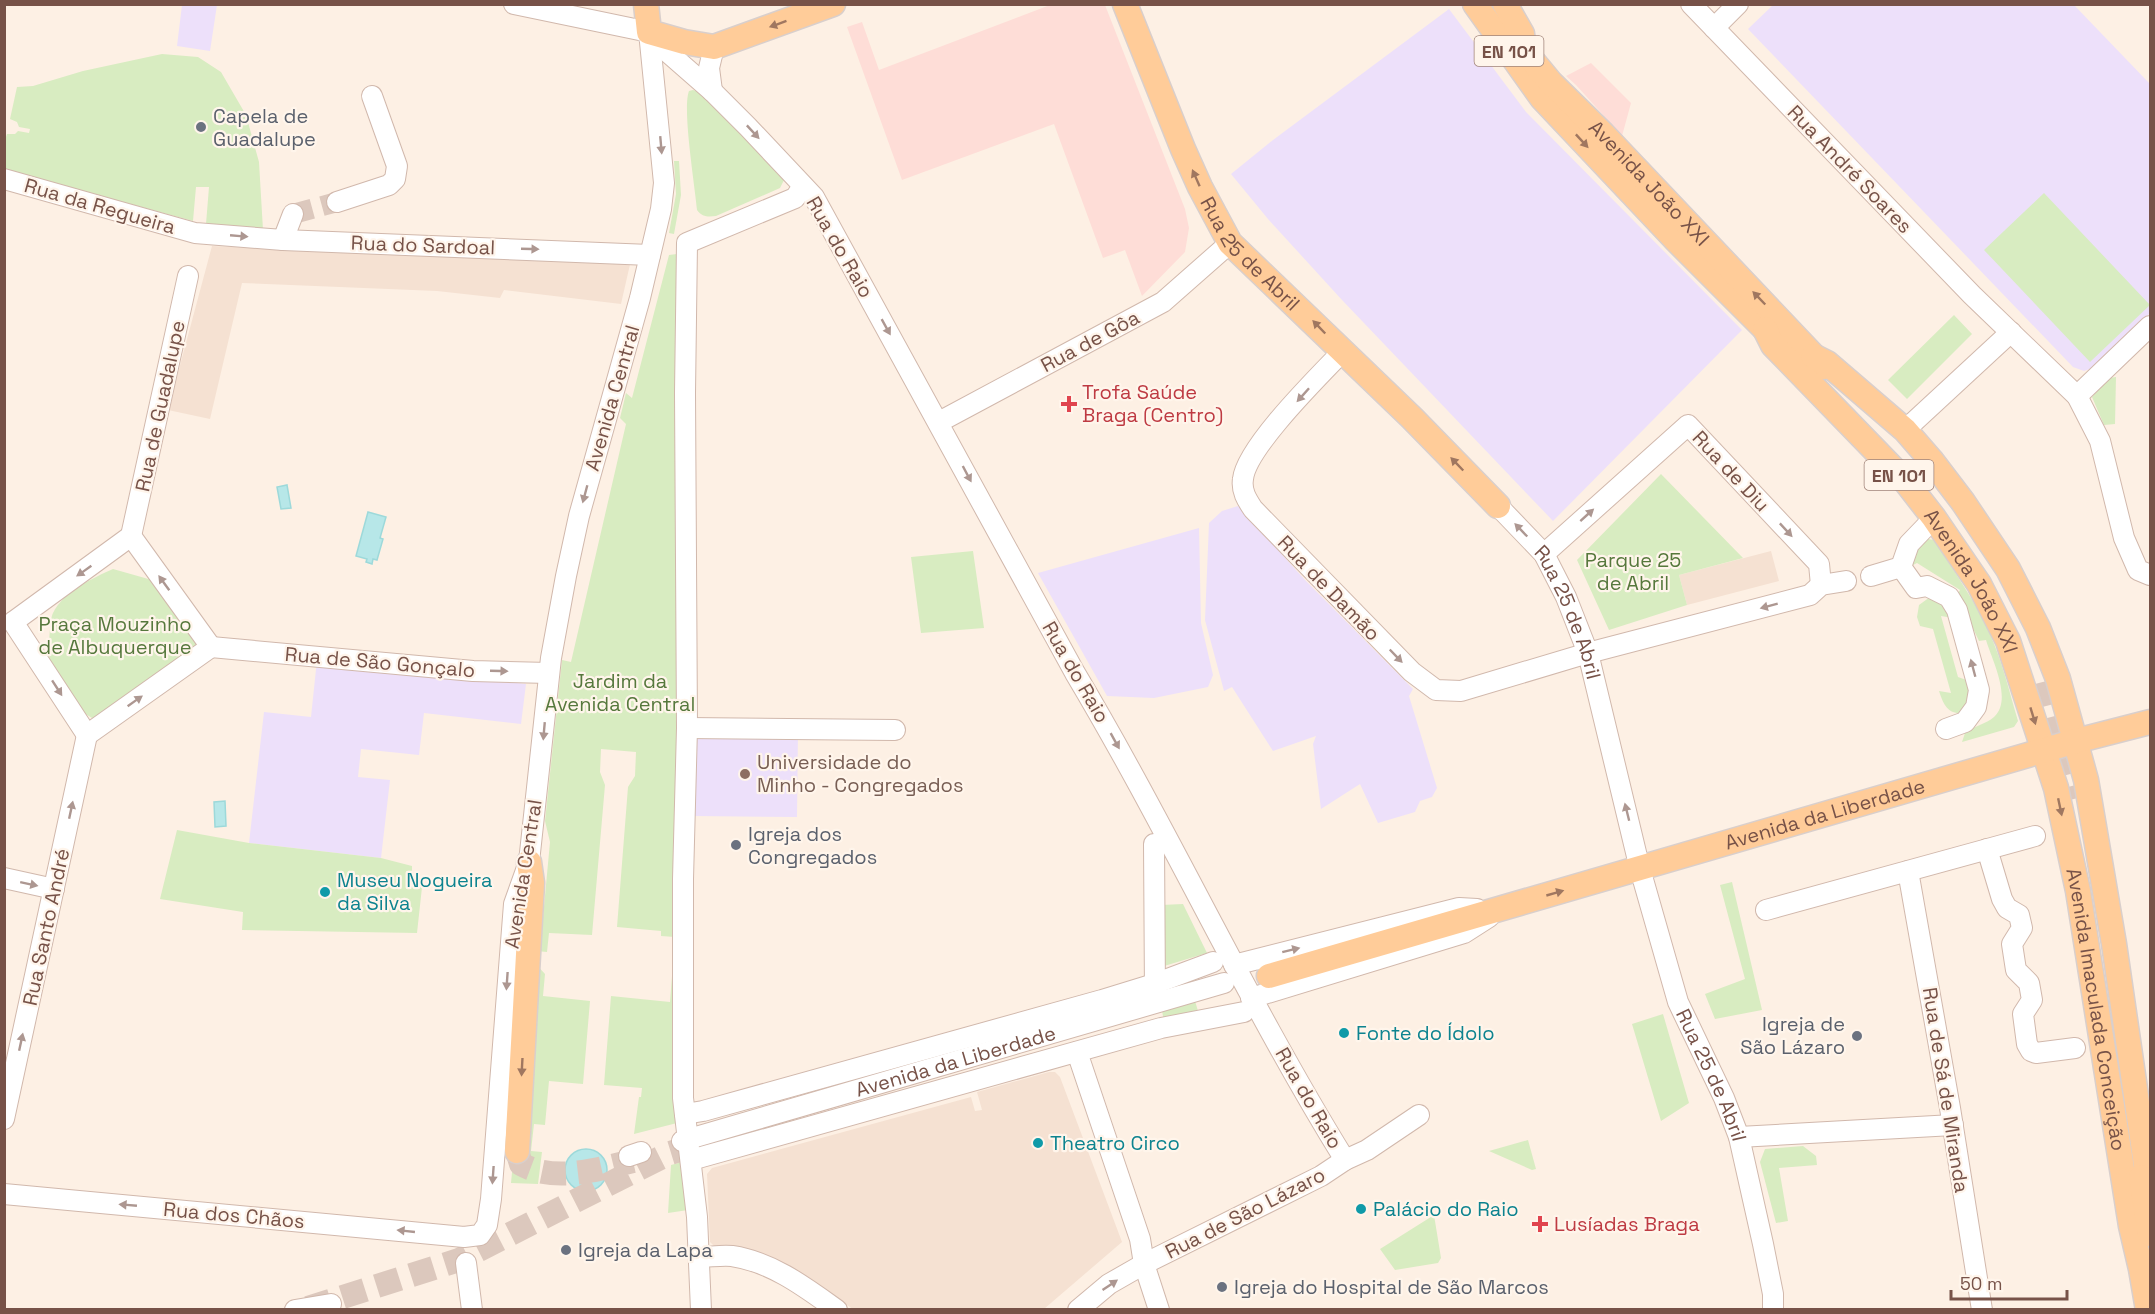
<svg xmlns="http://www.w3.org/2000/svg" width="2155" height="1314" font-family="'Space Grotesk',sans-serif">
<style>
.residential{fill:#f5e1d2}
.commercial{fill:#feddd7}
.education{fill:#ede0fa}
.green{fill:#d8ecc1}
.water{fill:#b7e7e8;stroke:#9dd9da;stroke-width:1.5}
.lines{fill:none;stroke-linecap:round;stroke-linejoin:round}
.minor-tunnel{stroke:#dcc8bd;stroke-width:20;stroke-dasharray:20 10;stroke-linecap:butt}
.major-tunnel{stroke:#dcc8bd;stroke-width:24;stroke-dasharray:24 12;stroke-linecap:butt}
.minor-casing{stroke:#d1b8ac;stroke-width:22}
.major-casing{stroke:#d9cfcc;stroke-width:27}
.minor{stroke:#fff;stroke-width:20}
.major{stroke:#fc9;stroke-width:24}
.oneway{fill:#a07760}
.oneway2{fill:#ad9791}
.worship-dot{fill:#6b7280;stroke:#fff5eb;stroke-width:2}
.health-dot{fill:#e0444e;stroke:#fff5eb;stroke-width:2}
.education-dot{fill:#8d6e63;stroke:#fff5eb;stroke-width:2}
.culture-dot{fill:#0f9aa8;stroke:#fff5eb;stroke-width:2}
.labels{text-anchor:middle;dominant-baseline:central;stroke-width:4.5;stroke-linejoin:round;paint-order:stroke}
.shield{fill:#fff5eb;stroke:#a08379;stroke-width:1.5}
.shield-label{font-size:18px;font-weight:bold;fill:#775248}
.worship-label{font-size:20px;fill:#5b616d;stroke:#fff5eb;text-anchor:start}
.street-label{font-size:20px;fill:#775248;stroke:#fff5eb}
.health-label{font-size:20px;fill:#be3a42;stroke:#fff5eb;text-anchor:start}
.park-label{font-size:20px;fill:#56783c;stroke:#fff5eb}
.education-label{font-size:20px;fill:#785e54;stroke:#fff5eb;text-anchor:start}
.culture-label{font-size:20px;fill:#0d838f;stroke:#fff5eb;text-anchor:start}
</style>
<rect width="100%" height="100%" fill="#fdf0e4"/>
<path class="residential" d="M212 246 444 256 631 260 621 304 504 290 500 298 437 291 242 283 210 419 168 410Z
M1771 551 1779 581 1687 605 1679 575Z
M1049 1072H1055L1060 1077 1122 1242 1044 1309H853L774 1258 761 1253 720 1248 714 1246 710 1242 707 1174 712 1168 971 1097 975 1111 982 1110 977 1092Z"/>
<path class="commercial" d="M1050 5H1105L1185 209 1189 228 1185 252 1142 296 1125 250 1103 258 1054 124 902 180 847 27 862 22 879 70Z
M1591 63 1631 103 1622 136 1576 85 1566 76Z"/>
<path class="education" d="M182 5H217L210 51 177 46Z
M1773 5H2074L2150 84V313L2095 367 2084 371 2073 367 1748 29Z
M1449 9 1526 112 1742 330 1553 521 1342 300 1268 219 1231 174 1273 140Z
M1238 506 1305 580 1413 689 1409 696 1437 788 1432 797 1420 801 1415 812 1378 823 1360 784 1321 809 1313 744 1316 736 1273 751 1232 687 1224 691 1205 620 1209 523 1222 511Z
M1199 528 1201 623 1213 675 1208 687 1154 698 1107 696 1038 573Z
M317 660 526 684 521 724 424 713 419 755 361 749 358 777 390 780 381 858 249 843 264 712 311 717Z
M693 732H798L797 817 693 816Z"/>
<path class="green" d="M162 54 198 57 221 72 246 115 259 162 263 230 206 224 209 187H196L193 221 5 170 4 143 7 134H15L18 131 29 133 30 129 19 127 17 122 10 119 17 87 33 86 83 71Z
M693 90 699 92 783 176 784 180 780 188 716 216C708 217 702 217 697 210 695 186 682 109 689 91Z
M674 161H679L681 195 674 234 669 233 676 194Z
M2044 193 2150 305 2090 362 1984 250Z
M677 254 681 927 677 1123 634 1134 639 1097H641L642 1088 604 1085 611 996 670 1002 675 937 661 936V931L617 927 628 787 635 776 636 752 601 749 600 772 605 785 592 935 549 933 547 952 536 951 534 962 545 974 543 996 590 1001 583 1084 549 1081 545 1125 534 1124 531 1151 542 1152 538 1184 511 1183 535 928H542L550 842 545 821 562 660 571 662 626 424 620 418 626 393 632 398 669 255Z
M1954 315 1972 334 1907 399 1888 380Z
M2116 377 2115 424 2104 425 2092 397 2109 378Z
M1661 474 1743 558 1679 575 1687 605 1609 630 1577 560Z
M1922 538 1934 540C1953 570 1974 599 1989 632 2002 660 2009 691 2018 721L2014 727 1962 742 1965 733C1974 726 1986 724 1994 717 2013 700 1992 660 1986 640L1979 641 1957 595 1960 590 1917 563 1911 566 1912 556Z
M973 551 984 628 921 633 911 557Z
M113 569 159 582 198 638 196 652 101 718H92L84 713 48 665C49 654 49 621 53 613 63 592 93 578 113 569Z
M1937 596 1953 618 1941 616 1958 677 1972 682 1975 696 1961 713C1947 714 1943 703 1939 691L1951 693 1933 629 1920 626 1917 617 1919 605 1930 597Z
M177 830 249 843 381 858 412 866V877L423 878 417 933 242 930 243 912 160 899Z
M1732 882 1762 1010 1715 1019 1705 994 1745 979 1720 885Z
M1183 904 1207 953 1161 967V905Z
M1195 1001 1198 1011 1164 1021 1162 1011Z
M1663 1014 1689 1103 1661 1121 1632 1024Z
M1528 1140 1536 1169 1532 1170 1489 1151Z
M1803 1146 1816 1156 1817 1165 1779 1168 1788 1221 1776 1223 1760 1162 1765 1149Z
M686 1161 688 1210 668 1213 671 1165Z
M1434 1215 1441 1258 1438 1263 1395 1270 1380 1249Z"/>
<path class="water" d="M287 485 291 508 281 509 277 487Z
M368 512 386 517 380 538 383 539 377 560 373 559 372 564 366 562 367 559 356 556Z
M225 801 226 826 215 827 214 802Z
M565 1170a21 21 0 1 1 42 0a21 21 0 1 1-42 0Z"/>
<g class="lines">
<path class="minor-tunnel" d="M293 214 337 202"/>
<path class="major-tunnel" d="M2039 683 2070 800
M517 1151 521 1164C555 1183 598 1169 633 1161
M308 1308 459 1260 670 1153 709 1141"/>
<defs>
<g id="minor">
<path d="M514 4 649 32"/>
<path d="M1691 4 1972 295 2077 396 2100 441 2124 538 2138 570 2150 575"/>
<path d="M1714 28 1738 4"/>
<path d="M649 32 664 49 712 91 748 127 814 197 1075 673C1170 832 1247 1002 1345 1160"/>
<path d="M712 91 709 68 714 47"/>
<path d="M4 179 195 233 283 240 650 255"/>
<path d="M337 202 389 185 395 179 397 166 372 96"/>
<path d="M283 240 293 214"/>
<path d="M1342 352C1318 377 1246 448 1243 479 1241 491 1247 500 1253 509L1412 672 1436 690 1461 691 1588 653 1810 595 1821 585 1846 581"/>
<path d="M2077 396 2150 326"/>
<path d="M939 422 1163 302 1230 243"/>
<path d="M1905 430 2011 332"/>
<path id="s1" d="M1498 506 1544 554 1566 597 1588 653 1640 869 1678 1002 1724 1098 1739 1137 1763 1244 1773 1294V1310"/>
<path d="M131 536 188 276"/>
<path d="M131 536 211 647"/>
<path d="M1544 554 1688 425 1819 564 1821 585"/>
<path d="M1901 567 1916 588 1927 586 1949 597 1957 610 1979 690 1976 707 1965 722 1946 729"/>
<path d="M1901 567 1909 544 1934 518"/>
<path d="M1871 576 1901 567"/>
<path d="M13 622 131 536"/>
<path d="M13 622 87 735"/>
<path d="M211 647 473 671 549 673"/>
<path d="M687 728 895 730"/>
<path d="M87 735 211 647"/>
<path d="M1154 844 1155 995"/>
<path d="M1987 849 2002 899 2007 908 2019 915 2022 928 2012 944 2016 970 2029 983 2032 1000 2023 1014 2027 1044 2031 1051 2036 1053 2075 1048"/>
<path d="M1908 871 1950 1108 1982 1310"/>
<path d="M4 878 54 889"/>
<path d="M1766 910 2035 836"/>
<path d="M1234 965 1459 908 1477 909"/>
<path d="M1251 998 1464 933 1489 917"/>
<path d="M1077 1052 1140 1239 1144 1264 1159 1310"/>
<path d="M685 1114 703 1111 1102 1000 1154 984 1213 962"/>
<path d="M4 1119 87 735"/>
<path d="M1739 1137 1953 1125"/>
<path id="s2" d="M682 1141 1224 983"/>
<path d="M629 1156 641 1152"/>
<path d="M691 1160 1161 1028 1244 1012"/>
<path d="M4 1194 464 1237 480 1235 487 1225 491 1199 514 904 529 862 551 658 566 576 579 516 640 298 661 209 664 183 649 32"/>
<path d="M699 1257C710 1257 721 1255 732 1256 772 1262 805 1287 837 1310"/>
<path d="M466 1263 472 1310"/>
<path d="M295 1310 331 1304"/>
<path d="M701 1310 697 1217 683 1098V879L687 728 685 393 687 243 795 198 803 186"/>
<path d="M1078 1310 1109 1284 1144 1264 1321 1176 1345 1160 1367 1150 1419 1115"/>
</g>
<g id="major">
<path d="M646 4 649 32 684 42 714 47 833 4"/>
<path id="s3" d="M1125 4 1183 149 1200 187 1230 243 1412 418 1498 506"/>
<path d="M1475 4 1542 98 1676 240 1765 329 1777 337"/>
<path d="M1505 4 1522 34 1524 50"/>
<path id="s4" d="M1532 60 1551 83 1603 134 1824 367"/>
<path id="s5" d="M1765 329 1773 345 1906 482 1934 518 1979 584 2008 641 2056 788 2078 891 2131 1226 2141 1269 2148 1310"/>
<path d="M1813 356 1827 363 1905 430 1931 460 1963 502 2008 569 2038 628 2058 679 2086 780 2114 944 2150 1192"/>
<path id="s6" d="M1269 976 2076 741 2150 722"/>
<path d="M517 1151 532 883 529 862"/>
<path d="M2141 1177 2150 1234"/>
</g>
</defs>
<use href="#minor" class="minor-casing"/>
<use href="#major" class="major-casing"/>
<use href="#minor" class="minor"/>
<use href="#major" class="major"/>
</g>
<defs><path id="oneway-solid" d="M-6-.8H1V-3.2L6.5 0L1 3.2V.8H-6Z" transform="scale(1.5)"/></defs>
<g class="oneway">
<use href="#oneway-solid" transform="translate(778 24) rotate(160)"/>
<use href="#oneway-solid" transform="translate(1582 141) rotate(47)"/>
<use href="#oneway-solid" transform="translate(1196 178) rotate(-114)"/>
<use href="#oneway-solid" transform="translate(1759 298) rotate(-134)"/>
<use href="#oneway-solid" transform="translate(1319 327) rotate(-134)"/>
<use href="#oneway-solid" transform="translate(1457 464) rotate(-134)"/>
<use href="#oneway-solid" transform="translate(2033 716) rotate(73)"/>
<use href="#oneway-solid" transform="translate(2060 807) rotate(78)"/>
<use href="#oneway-solid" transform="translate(1555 893) rotate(-16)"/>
<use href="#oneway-solid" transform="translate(522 1067) rotate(93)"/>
</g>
<g class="oneway2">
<use href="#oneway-solid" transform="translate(753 132) rotate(47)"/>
<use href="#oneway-solid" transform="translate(661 145) rotate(85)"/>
<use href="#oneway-solid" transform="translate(239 236) rotate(5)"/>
<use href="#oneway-solid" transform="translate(530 249) rotate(2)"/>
<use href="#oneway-solid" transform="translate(886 327) rotate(61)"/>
<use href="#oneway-solid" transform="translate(1303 395) rotate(132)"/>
<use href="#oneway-solid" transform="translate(967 474) rotate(62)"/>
<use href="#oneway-solid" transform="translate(585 494) rotate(105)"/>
<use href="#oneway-solid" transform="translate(1587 515) rotate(-42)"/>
<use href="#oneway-solid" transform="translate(1521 530) rotate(-134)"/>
<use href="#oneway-solid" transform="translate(1786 530) rotate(47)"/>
<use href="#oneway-solid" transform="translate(84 571) rotate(145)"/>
<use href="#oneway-solid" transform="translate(164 583) rotate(-126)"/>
<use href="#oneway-solid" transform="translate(1769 606) rotate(165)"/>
<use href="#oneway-solid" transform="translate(1396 656) rotate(46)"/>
<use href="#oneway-solid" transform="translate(1973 668) rotate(-105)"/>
<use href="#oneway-solid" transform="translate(499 671) rotate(2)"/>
<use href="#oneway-solid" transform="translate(57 688) rotate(57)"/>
<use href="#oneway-solid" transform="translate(135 701) rotate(-35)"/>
<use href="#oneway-solid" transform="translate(544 731) rotate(95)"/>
<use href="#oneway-solid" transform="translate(1115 741) rotate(61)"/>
<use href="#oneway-solid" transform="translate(71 810) rotate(-78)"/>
<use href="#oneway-solid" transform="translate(1627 812) rotate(-104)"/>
<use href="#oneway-solid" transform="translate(29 884) rotate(12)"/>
<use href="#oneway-solid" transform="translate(1291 950) rotate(-14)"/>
<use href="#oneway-solid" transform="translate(507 981) rotate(94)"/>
<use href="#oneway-solid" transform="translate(21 1042) rotate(-78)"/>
<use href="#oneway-solid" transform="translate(493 1175) rotate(94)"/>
<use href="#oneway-solid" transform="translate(128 1205) rotate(-175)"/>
<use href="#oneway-solid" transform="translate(406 1231) rotate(-174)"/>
<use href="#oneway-solid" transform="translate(1110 1285) rotate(-34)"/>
</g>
<g class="worship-dot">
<circle cx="201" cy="127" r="6"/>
<circle cx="736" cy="845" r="6"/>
<circle cx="1857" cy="1036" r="6"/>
<circle cx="566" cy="1250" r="6"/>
<circle cx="1222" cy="1287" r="6"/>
</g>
<g class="health-dot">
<path d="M1066 395h6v6h6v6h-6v6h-6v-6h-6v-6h6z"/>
<path d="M1537 1215h6v6h6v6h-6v6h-6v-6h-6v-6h6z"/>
</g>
<circle class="education-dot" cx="745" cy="774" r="6"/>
<g class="culture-dot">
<circle cx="325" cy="892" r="6"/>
<circle cx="1344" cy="1033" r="6"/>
<circle cx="1038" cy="1143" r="6"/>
<circle cx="1361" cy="1209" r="6"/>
</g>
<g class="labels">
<g class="shield">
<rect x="1474.5" y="36" width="69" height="30" rx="4.5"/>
<rect x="1864.5" y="460" width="69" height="30" rx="4.5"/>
</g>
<g class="shield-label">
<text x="1509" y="51">EN 101</text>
<text x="1899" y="475">EN 101</text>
</g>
<g class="worship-label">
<text x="213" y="116">Capela de<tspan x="213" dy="23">Guadalupe</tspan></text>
<text x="748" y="834">Igreja dos<tspan x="748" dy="23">Congregados</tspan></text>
<text x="1845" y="1024" text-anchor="end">Igreja de<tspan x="1845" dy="23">São Lázaro</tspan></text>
<text x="578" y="1250">Igreja da Lapa</text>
<text x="1234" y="1287">Igreja do Hospital de São Marcos</text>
</g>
<g class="street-label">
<text transform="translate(1850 169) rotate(46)">Rua André Soares</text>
<text stroke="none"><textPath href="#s4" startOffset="170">Avenida João XXI</textPath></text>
<text transform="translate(100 206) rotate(16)">Rua da Regueira</text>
<text transform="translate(423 245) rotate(2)">Rua do Sardoal</text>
<text transform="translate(840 247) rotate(60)">Rua do Raio</text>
<text stroke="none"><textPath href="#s3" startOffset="282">Rua 25 de Abril</textPath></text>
<text transform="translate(1090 341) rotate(-28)">Rua de Gôa</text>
<text transform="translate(612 398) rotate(-74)">Avenida Central</text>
<text transform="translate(160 406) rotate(-78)">Rua de Guadalupe</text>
<text transform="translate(1731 471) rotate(47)">Rua de Diu</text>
<text stroke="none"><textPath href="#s5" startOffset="328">Avenida João XXI</textPath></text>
<text transform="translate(1329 588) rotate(46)">Rua de Damão</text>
<text stroke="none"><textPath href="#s1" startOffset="130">Rua 25 de Abril</textPath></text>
<text transform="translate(380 662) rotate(5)">Rua de São Gonçalo</text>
<text transform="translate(1076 672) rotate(60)">Rua do Raio</text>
<text stroke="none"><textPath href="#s6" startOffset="579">Avenida da Liberdade</textPath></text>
<text transform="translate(523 874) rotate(-81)">Avenida Central</text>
<text transform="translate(46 927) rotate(-78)">Rua Santo André</text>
<text stroke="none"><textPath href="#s5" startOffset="778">Avenida Imaculada Conceição</textPath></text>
<text stroke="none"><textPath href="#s2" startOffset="285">Avenida da Liberdade</textPath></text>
<text stroke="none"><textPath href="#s1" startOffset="616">Rua 25 de Abril</textPath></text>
<text transform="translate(1946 1090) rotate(81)">Rua de Sá de Miranda</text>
<text transform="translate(1309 1098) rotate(60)">Rua do Raio</text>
<text transform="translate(1245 1213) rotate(-27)">Rua de São Lázaro</text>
<text transform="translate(234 1215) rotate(5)">Rua dos Chãos</text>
</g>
<g class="health-label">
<text x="1082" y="392">Trofa Saúde<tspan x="1082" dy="23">Braga (Centro)</tspan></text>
<text x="1554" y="1224">Lusíadas Braga</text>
</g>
<g class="park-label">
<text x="1633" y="560">Parque 25<tspan x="1633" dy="23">de Abril</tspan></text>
<text x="115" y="624">Praça Mouzinho<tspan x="115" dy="23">de Albuquerque</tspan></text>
<text x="620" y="681">Jardim da<tspan x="620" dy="23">Avenida Central</tspan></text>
</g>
<g class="education-label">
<text x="757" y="762">Universidade do<tspan x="757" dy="23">Minho - Congregados</tspan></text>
</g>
<g class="culture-label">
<text x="337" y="880">Museu Nogueira<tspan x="337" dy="23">da Silva</tspan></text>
<text x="1356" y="1033">Fonte do Ídolo</text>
<text x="1050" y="1143">Theatro Circo</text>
<text x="1373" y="1209">Palácio do Raio</text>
</g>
</g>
<rect width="2155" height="1314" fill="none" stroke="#775248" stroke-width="12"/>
<path d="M1951 1290v9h116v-9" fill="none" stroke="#775248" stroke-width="3"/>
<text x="1960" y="1290" font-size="18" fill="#775248" stroke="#fff5eb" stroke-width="4.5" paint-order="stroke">50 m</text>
</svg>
